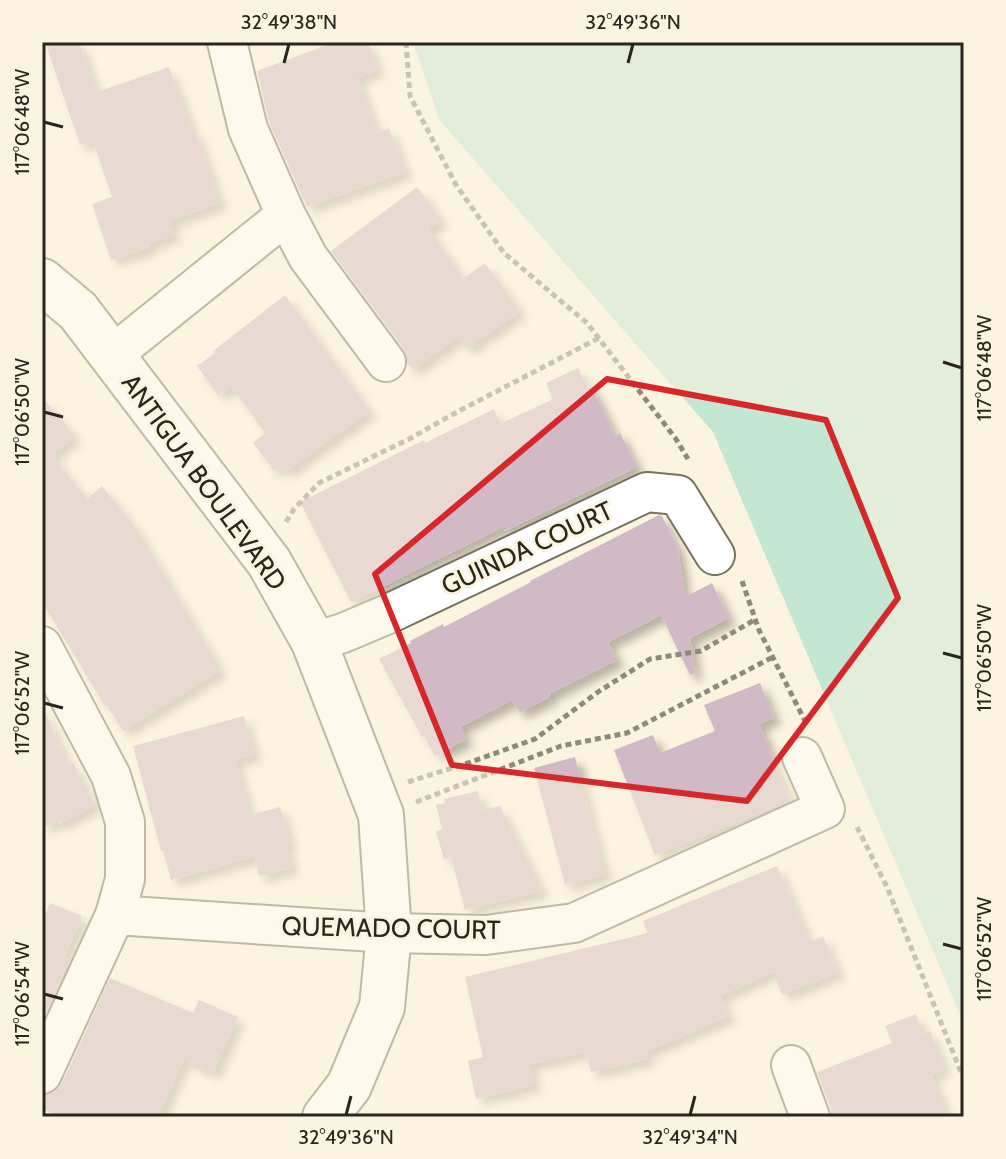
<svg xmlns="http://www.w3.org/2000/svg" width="1006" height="1159" font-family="Cabin,sans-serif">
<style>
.green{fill:#c3e7d2}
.building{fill:#d1bac6;filter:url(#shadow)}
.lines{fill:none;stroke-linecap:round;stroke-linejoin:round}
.minor-casing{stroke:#78725e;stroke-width:42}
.tertiary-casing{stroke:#78725e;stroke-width:48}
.path{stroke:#8f8b7c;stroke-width:5;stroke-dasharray:6 4;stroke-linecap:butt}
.minor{stroke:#fff;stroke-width:38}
.tertiary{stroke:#fff;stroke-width:44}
.marked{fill:none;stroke:#d62828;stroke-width:6;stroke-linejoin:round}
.ticks{fill:none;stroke:#28261e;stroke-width:3}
.labels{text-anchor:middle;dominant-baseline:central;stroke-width:6;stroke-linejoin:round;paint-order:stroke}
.street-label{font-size:26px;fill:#28261e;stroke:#fbf4de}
.neatline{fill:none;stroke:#28261e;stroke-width:3}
.ticks-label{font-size:20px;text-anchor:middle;fill:#28261e}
</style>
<defs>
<filter id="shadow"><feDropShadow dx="7" dy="7" stdDeviation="4" flood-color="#0004"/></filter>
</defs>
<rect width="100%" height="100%" fill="#fbf4de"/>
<path class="green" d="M413 42H964V1024L713 432 440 121Z"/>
<path class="building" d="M45 42H79L97 92 169 67 193 134 196 133 220 203 169 221 174 235 148 244 150 247 111 260 92 204 112 197 93 141 80 145Z
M335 42H368L378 70 357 77 377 133 389 128 405 172 307 207 269 122 257 71Z
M417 187 441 220 428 229 464 278 485 263 520 311 467 349 458 337 413 370 407 363 404 349 331 251Z
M285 295 370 411 285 472 282 465 274 471 253 443 265 433 231 386 218 395 197 366 215 353 213 351Z
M578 368 588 388 591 386 615 436 620 433 637 467 505 531 503 527 351 602 300 502 424 440 425 443 494 409 500 424 553 399 546 383Z
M42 397 75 436 52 455 87 499 102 486 138 531 221 670 123 731 107 705 105 706 42 602Z
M659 515 662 516 678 549 685 597 712 583 729 618 690 638 695 673 690 675 661 615 608 642 617 660 549 694 550 697 520 712 512 700 460 727 466 739 435 756 424 736 422 737 379 659 411 643 410 641 443 624 444 627 531 582 530 581Z
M760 683 774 718 759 724 790 801 655 855 614 750 653 735 660 753 715 731 704 705Z
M42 705 68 764 73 763 95 805 59 824 58 820 42 829Z
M244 716 254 755 235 760 250 815 280 807 290 843 286 844 292 868 259 876 254 857 171 880 163 850 161 851 133 746Z
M575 757 605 875 565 885 534 768Z
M478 791 483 810 500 806 542 891 465 910 451 857 444 859 436 831 442 829 436 805 445 803 444 799Z
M777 866 810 942 823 936 838 972 782 995 773 972 720 996 729 1016 647 1051 648 1059 591 1072 586 1052 530 1064 534 1085 476 1099 468 1061 483 1057 465 977 648 933 643 921Z
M50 903 82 916 64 958 70 960 42 1021V922Z
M110 978 193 1013 199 1000 238 1017 213 1073 183 1060 158 1117H61L42 1108V1096L54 1092 62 1083Z
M916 1014 923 1034 930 1031 944 1069 931 1075 948 1117H831V1109L817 1072 892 1043 885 1026Z"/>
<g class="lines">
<defs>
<path id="minor" d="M227 42 248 129 286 215 308 257 386 362
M111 356 286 215
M314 642 343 633 388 614 647 492 678 495 715 555
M42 646 111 776 125 822V879L115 915 42 1074
M115 915 389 933 486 935 574 923 825 809 802 757
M791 1065 810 1117"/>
<path id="tertiary" d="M42 281 78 311 269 562 314 642 381 815 389 933 382 1007 349 1086 325 1117"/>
</defs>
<use href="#minor" class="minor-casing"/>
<use href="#tertiary" class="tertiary-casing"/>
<path class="path" d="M406 42 410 96 456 185 504 253 587 323 676 439 688 459
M286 522 294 509 319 483 409 439 457 412 599 338
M742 581 759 630 805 721
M408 782 468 763 535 739 598 692 650 659 701 651 756 619
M416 802 561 746 627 733 773 657
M857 827 887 887 964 1080"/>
<use href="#minor" class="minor"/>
<use href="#tertiary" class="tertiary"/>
</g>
<path d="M0 0H1006V1159H0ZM607 379 826 420 898 598 747 801 452 765 375 574Z" fill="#fbf4de" fill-opacity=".55" fill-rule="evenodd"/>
<path class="marked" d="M607 379 826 420 898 598 747 801 452 765 375 574Z"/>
<path class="ticks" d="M284 63 289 44M628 63 633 44M44 122 63 127M943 362 962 368M44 412 63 417M943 653 962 658M44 703 63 708M943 944 962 949M44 994 63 999M346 1115 351 1096M690 1115 695 1096"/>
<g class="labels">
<g class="street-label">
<text transform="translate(204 482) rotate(54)">ANTIGUA BOULEVARD</text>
<text transform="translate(527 548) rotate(-25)">GUINDA COURT</text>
<text transform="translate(391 928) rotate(1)">QUEMADO COURT</text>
</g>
</g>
<rect width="1006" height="1159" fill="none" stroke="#fbf4de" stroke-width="88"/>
<rect x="44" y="44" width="918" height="1071" class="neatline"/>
<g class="ticks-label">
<text x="289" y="29">32°49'38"N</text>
<text x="633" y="29">32°49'36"N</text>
<text transform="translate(22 122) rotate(-90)" y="7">117°06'48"W</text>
<text transform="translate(984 368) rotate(-90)" y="7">117°06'48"W</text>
<text transform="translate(22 412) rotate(-90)" y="7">117°06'50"W</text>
<text transform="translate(984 658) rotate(-90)" y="7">117°06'50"W</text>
<text transform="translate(22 703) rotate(-90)" y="7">117°06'52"W</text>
<text transform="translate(984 949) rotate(-90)" y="7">117°06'52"W</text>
<text transform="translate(22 994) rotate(-90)" y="7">117°06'54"W</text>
<text x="346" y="1144">32°49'36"N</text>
<text x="690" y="1144">32°49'34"N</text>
</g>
</svg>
